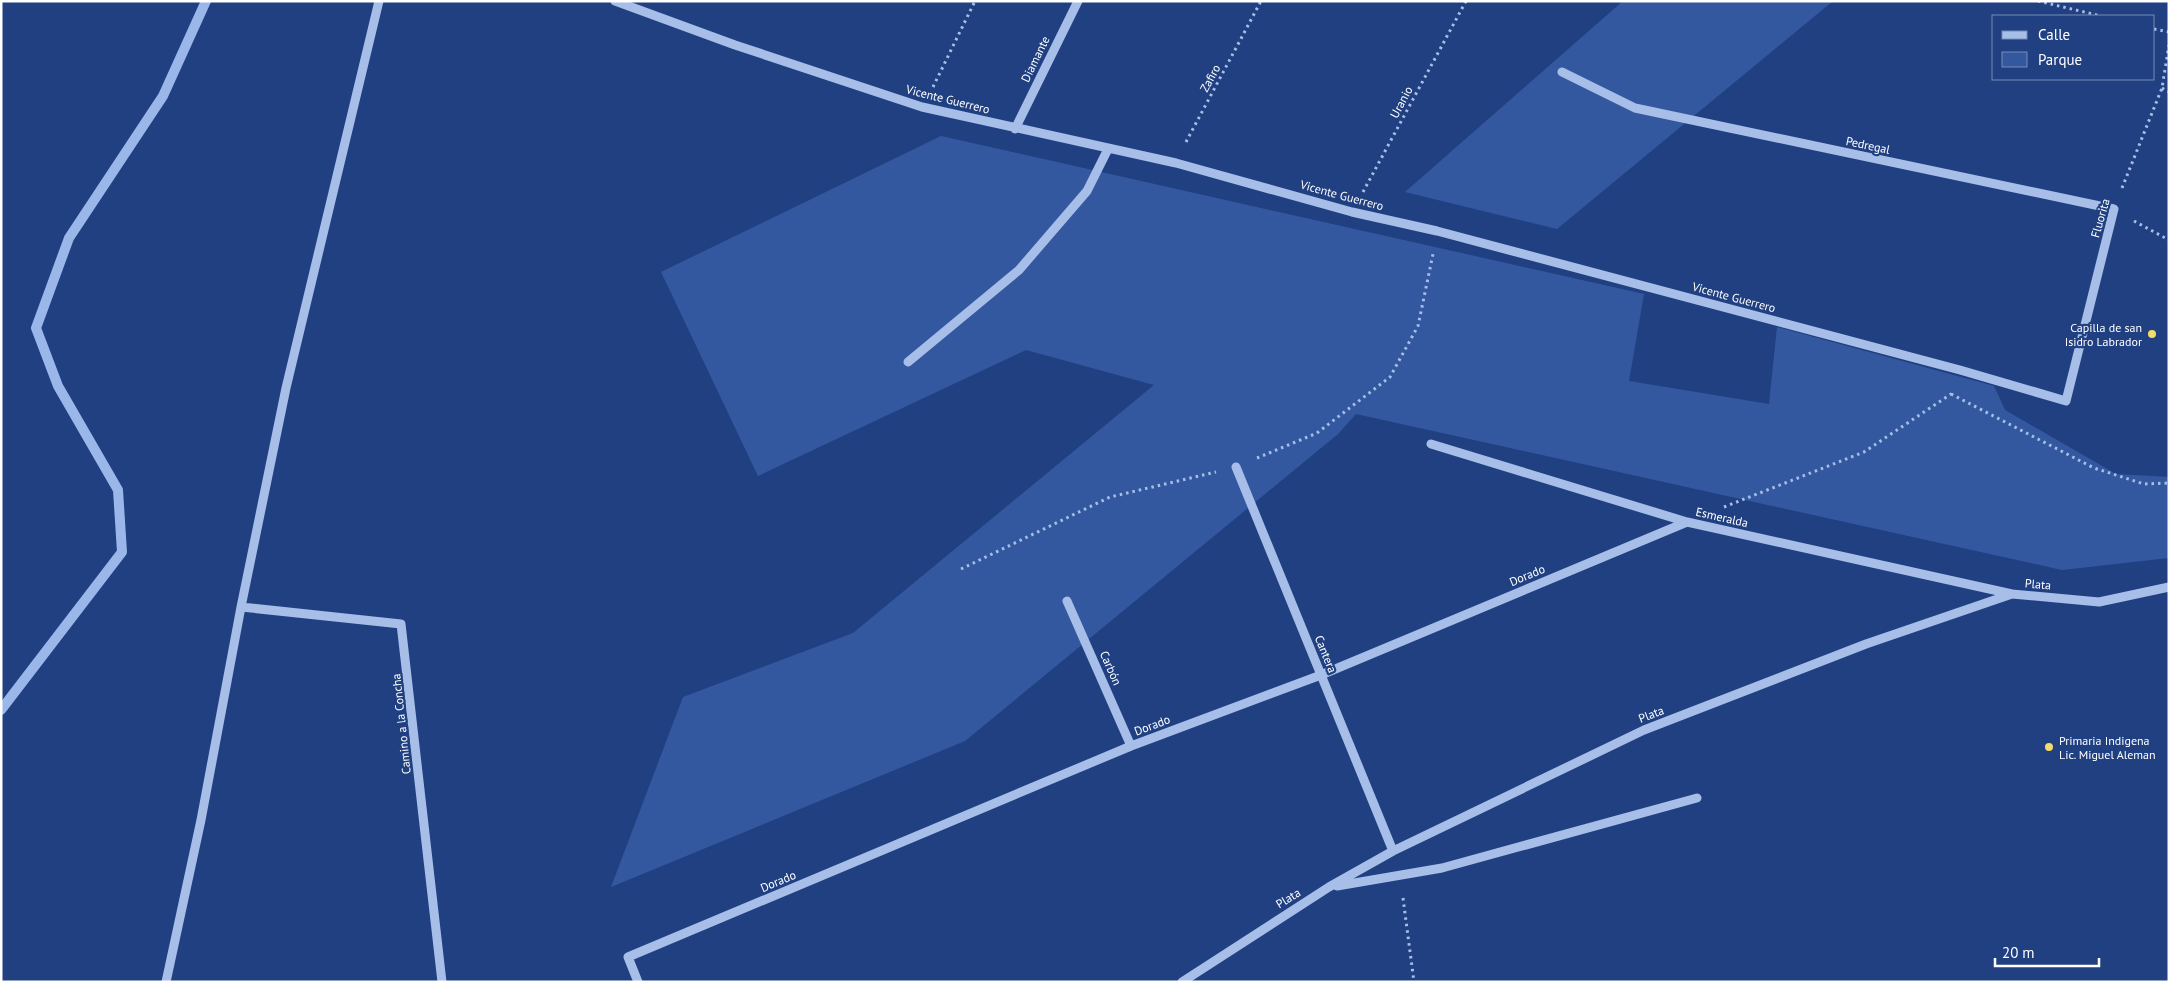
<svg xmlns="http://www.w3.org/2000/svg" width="2170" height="983" font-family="'PT Sans',sans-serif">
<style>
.green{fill:#3458a0}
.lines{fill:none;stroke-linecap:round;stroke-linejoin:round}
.stream{stroke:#9bb7ea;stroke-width:10}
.path{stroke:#a7bee8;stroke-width:3;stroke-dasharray:2.5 4;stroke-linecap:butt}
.minor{stroke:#a7bee8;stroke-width:9}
.poi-dot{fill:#f5dc68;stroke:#204082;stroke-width:2}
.labels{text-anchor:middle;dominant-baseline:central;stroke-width:4.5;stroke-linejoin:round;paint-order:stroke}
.street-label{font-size:12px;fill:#fff;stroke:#204082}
.poi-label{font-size:12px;fill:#fff;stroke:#204082;text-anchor:end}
</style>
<rect width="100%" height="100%" fill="#204082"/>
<path class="green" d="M1623 1H1833L1557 229 1405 192Z
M941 136 1644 294 1629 381 1769 404 1777 327 1994 386 2005 410 2116 474 2169 477V558L2062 570 1356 414 1338 434 965 741 611 887 683 697 853 633 1154 385 1026 350 758 476 661 272Z"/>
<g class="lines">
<path class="stream" d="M1 710 122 552 118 490 58 386 36 328 69 238 163 96 206 1"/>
<path class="path" d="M2038 1 2101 16
M2154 29 2169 32
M933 87 975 1
M2162 88 2169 92
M1186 142 1261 1
M2122 188 2162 88 2169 45
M1363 192 1466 1
M2134 221 2169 240
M1951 394 2094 468 2144 484 2169 483
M1257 458 1317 433 1390 377 1418 326 1433 254
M1724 507 1864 452 1951 394 1952 390
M961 569 1110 497 1216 472
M1403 898 1414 982"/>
<path class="minor" d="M615 1 735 45 922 107 1176 163 1352 212 1437 231 1960 370 2066 401 2114 209 1635 108 1562 72
M1015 129 1078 1
M908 362 1019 270 1087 191 1108 149
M1431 444 1687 522 2012 594
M1236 467 1393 851
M1067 601 1131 746
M241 607 401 624 442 982
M1337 886 1442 868 1697 798
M166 982 201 820 241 607 286 388 379 1
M638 982 628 957 1131 746 1321 675 1687 522
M1182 982 1329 887 1393 851 1644 730 1866 644 2012 594 2099 602 2169 587"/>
</g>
<g class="poi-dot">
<circle cx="2152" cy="334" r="5"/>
<circle cx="2049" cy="747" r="5"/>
</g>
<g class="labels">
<g class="street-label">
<text transform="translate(1035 59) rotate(-64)">Diamante</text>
<text transform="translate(1210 78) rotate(-62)">Zafiro</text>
<text transform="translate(948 99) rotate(14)">Vicente Guerrero</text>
<text transform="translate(1401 102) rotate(-62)">Uranio</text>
<text transform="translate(1868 145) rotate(12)">Pedregal</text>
<text transform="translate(1342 195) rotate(15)">Vicente Guerrero</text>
<text transform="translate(2100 218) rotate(-74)">Fluorita</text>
<text transform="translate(1734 297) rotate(15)">Vicente Guerrero</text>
<text transform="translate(1722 517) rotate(13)">Esmeralda</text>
<text transform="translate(1527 575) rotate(-23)">Dorado</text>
<text transform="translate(2038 584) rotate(5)">Plata</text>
<text transform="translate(1326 654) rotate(68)">Cantera</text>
<text transform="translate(1111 668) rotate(66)">Carbón</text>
<text transform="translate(1651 714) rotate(-21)">Plata</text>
<text transform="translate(401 724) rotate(-96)">Camino a la Concha</text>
<text transform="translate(1152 725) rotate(-21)">Dorado</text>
<text transform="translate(778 881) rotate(-23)">Dorado</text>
<text transform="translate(1288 898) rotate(-32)">Plata</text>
</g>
<g class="poi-label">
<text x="2142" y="327">Capilla de san<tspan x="2142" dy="14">Isidro Labrador</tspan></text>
<text x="2059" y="740" text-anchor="start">Primaria Indigena<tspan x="2059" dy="14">Lic. Miguel Aleman</tspan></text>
</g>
</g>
<rect width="2170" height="983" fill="none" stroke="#ffffff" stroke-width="5"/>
<rect x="1992" y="15" width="162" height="65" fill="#204082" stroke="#798cb4"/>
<rect x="2002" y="31" width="25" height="8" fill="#a7bee8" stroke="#798cb4"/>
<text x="2038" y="40" font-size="15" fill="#ffffff">Calle</text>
<rect x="2002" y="52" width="25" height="15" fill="#3458a0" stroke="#798cb4"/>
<text x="2038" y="65" font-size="15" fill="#ffffff">Parque</text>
<path d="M1995 958v8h104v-8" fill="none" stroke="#ffffff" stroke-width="2.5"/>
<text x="2002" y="958" font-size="15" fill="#ffffff" stroke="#204082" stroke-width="4" paint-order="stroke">20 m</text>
</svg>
